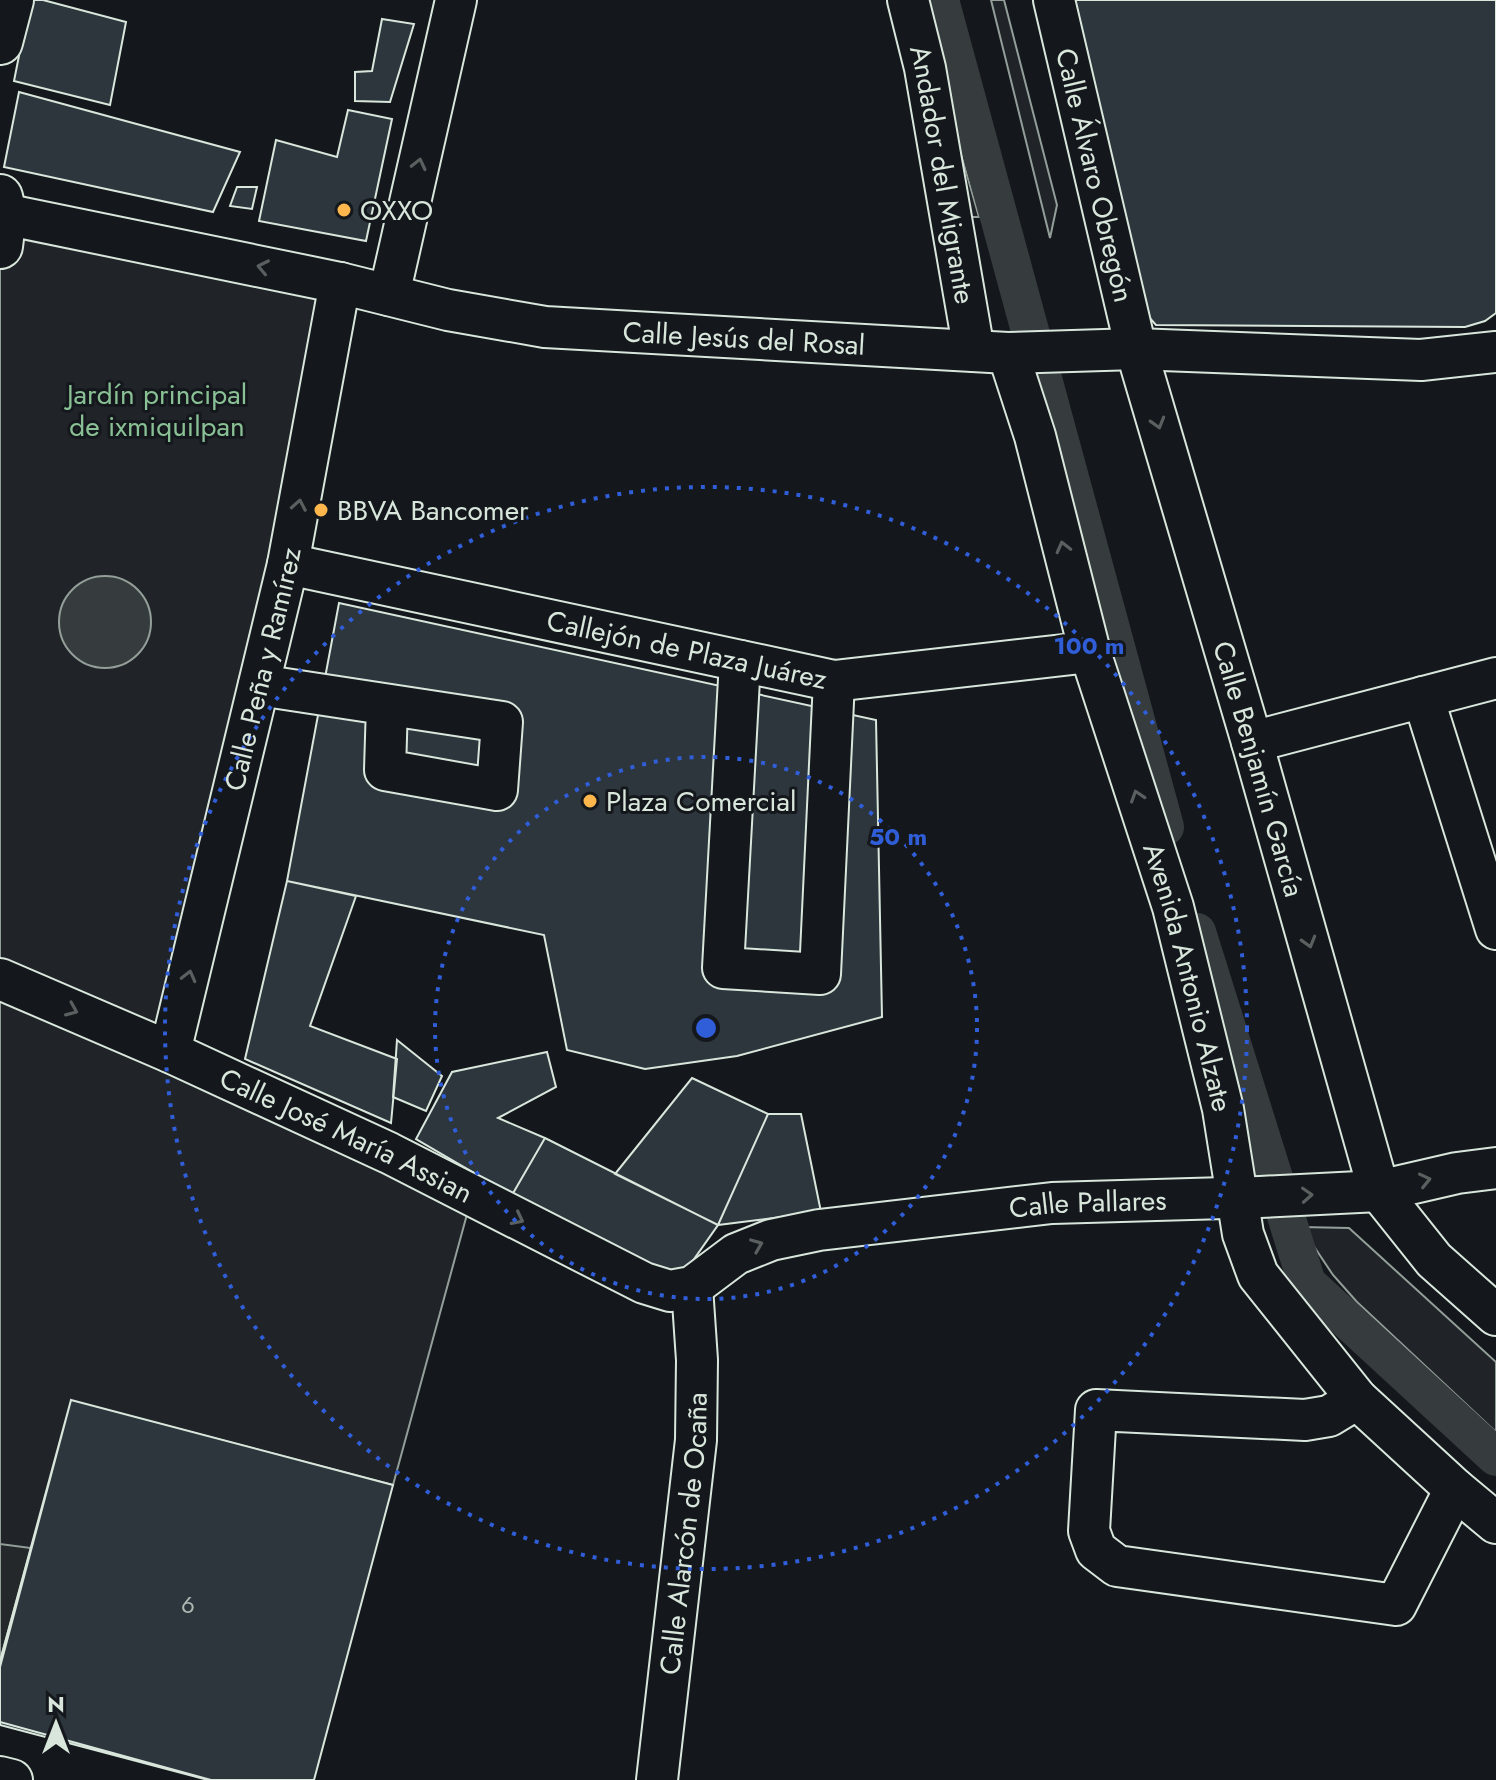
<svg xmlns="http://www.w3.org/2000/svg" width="1496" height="1780" font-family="Jost,sans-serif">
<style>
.green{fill:#202428;stroke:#939e99;stroke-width:2}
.parking{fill:#24282b;stroke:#939e99;stroke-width:2}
.water{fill:#363b3e;stroke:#939e99;stroke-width:2}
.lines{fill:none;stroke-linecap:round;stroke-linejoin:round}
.canal{stroke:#363b3e;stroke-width:38}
.building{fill:#2c363c;stroke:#d8e6dc;stroke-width:2}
.minor-casing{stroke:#d8e6dc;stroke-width:44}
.major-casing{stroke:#d8e6dc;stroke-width:48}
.minor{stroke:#14181c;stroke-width:40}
.major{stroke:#14181c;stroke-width:44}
.oneway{stroke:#59605f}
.ring{fill:none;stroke:#305dd8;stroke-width:4;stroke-dasharray:4 8}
.poi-dot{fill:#ffb74d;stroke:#14181c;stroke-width:3}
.labels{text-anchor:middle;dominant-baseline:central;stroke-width:6;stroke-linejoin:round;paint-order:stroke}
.number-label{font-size:24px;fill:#adbab4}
.street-label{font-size:28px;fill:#d8e6dc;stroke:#14181c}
.poi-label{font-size:28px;fill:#d8e6dc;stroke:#14181c;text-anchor:start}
.park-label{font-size:28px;fill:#8ac095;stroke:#14181c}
.centre{fill:#305dd8;stroke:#14181c;stroke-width:4}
.ring-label{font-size:24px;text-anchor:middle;font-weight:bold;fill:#305dd8;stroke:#14181c;stroke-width:6;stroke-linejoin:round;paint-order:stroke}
</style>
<rect width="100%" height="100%" fill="#14181c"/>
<path class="green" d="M991 0H1004L1057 205 1050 238Z
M941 84 979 217H964Z
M4 214 340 283 170 1052 0 979V246Z
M0 981 472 1196 393 1485 72 1401 0 1661Z
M1301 1227 1349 1228 1496 1362V1432L1357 1302 1333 1275Z"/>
<path class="parking" d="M0 1544 31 1548 0 1661Z"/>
<path class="water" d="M59 622a46 46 0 1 1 92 0a46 46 0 1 1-92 0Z"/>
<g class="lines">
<path class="canal" d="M940 0 1165 827
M1197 932 1307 1283 1496 1457"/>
</g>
<path class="building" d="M30 0H43L126 22 110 105 14 81Z
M1056 0H1496V313L1485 321 1465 327 1156 325 1147 315Z
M382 19 414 24 390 102 355 101V72L372 71Z
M19 92 144 126 240 152 213 212 4 167Z
M348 110 392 119 366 241 259 221 276 140 337 157Z
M237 187H257L252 209 230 206Z
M339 603 876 720 882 1017 737 1056 645 1069 567 1050 544 935 287 881Z
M287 881 356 896 310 1026 397 1059 391 1123 245 1059Z
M397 1040 442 1076 426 1111 393 1097Z
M547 1052 556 1087 498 1118 545 1138 512 1195 416 1139 452 1072Z
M692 1078 768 1114 718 1225 615 1174Z
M768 1114H801L821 1212 718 1225Z
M545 1138 718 1225 680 1279 512 1195Z
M71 1400 393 1485 314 1780H208L0 1725V1667Z
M71 1400 393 1485 314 1780H211L0 1722V1661Z"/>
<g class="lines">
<defs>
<g id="minor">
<path id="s1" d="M908 0 925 68 974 351"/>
<path id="s2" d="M1054 0 1136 349 1252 742 1379 1191 1434 1260 1496 1315"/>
<path id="s3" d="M4 214 340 283 448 310 545 327 1008 353 1136 349 1421 360 1496 352"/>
<path d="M389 295 456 0"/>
<path id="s4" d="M1008 353 1035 436 1090 652 1173 907 1223 1109 1243 1234 1258 1275 1357 1399 1455 1489 1496 1523"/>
<path id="s5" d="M288 564 834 681 1090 652"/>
<path d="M740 661 723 968 820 974 834 681"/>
<path d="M259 685 502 722 497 790 385 770 387 705"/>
<path d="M1423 697 1496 929"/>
<path d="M1252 742 1496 678"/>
<path id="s6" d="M0 979 170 1052 389 1153 644 1283 670 1291 692 1287 736 1254 771 1240 819 1230 1052 1203 1260 1197 1379 1191 1457 1173 1496 1168"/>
<path id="s7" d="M170 1052 288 564 340 283"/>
<path d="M1357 1399 1329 1416 1305 1420 1096 1410 1089 1531 1096 1550 1117 1566 1396 1605 1455 1489"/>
<path d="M0 1777 12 1780"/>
<path id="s8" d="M657 1780 696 1440 697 1360 692 1287"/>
</g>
<path id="major" d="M0 42 11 0
M0 197 4 214 0 246"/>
</defs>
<use href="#minor" class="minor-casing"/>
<use href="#major" class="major-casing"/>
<use href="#minor" class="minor"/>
<use href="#major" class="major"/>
</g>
<defs><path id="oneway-chevron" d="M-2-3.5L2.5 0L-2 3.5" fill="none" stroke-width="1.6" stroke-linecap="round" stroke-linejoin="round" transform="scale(2)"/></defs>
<g class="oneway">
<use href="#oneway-chevron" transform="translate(419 164) rotate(-77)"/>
<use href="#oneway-chevron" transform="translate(263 267) rotate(-168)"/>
<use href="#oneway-chevron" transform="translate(1158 423) rotate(74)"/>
<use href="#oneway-chevron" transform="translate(299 505) rotate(-80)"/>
<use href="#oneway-chevron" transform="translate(1063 547) rotate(-104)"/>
<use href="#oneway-chevron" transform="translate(1137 796) rotate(-108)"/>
<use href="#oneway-chevron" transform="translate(1309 942) rotate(74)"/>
<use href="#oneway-chevron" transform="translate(189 976) rotate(-76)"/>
<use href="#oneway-chevron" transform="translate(72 1010) rotate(23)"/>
<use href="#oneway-chevron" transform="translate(1425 1180) rotate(-13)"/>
<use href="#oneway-chevron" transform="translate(1307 1195) rotate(-3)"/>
<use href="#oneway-chevron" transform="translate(518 1219) rotate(27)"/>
<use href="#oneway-chevron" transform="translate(757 1245) rotate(-22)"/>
</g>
<g class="ring">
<circle cx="706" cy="1028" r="271"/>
<circle cx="706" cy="1028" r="541"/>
</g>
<g class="poi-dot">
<circle cx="344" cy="210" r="8"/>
<circle cx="321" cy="510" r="8"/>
<circle cx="590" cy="801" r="8"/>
</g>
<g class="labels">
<g class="number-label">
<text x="188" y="1604">6</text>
</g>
<g class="street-label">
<text stroke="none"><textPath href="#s2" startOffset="180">Calle Álvaro Obregón</textPath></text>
<text stroke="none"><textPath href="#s1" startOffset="178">Andador del Migrante</textPath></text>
<text stroke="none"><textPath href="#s3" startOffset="752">Calle Jesús del Rosal</textPath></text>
<text stroke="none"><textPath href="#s5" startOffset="408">Callejón de Plaza Juárez</textPath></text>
<text stroke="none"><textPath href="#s7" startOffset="394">Calle Peña y Ramírez</textPath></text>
<text stroke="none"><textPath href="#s2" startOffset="796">Calle Benjamín García</textPath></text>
<text stroke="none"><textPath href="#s4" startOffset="650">Avenida Antonio Alzate</textPath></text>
<text stroke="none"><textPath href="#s6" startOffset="380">Calle José María Assian</textPath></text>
<text stroke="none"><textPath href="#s6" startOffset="1174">Calle Pallares</textPath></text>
<text stroke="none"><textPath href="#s8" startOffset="248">Calle Alarcón de Ocaña</textPath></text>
</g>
<g class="poi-label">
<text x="360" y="210">OXXO</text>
<text x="337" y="510">BBVA Bancomer</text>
<text x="606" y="801">Plaza Comercial</text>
</g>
<g class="park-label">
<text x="157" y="394">Jardín principal<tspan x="157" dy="32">de ixmiquilpan</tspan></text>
</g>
</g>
<circle cx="706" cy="1028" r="12" class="centre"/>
<g class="ring-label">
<text x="1089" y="654">100 m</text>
<text x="898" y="845">50 m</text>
</g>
<g transform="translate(56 1724)" stroke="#14181c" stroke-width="6" paint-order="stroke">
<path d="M0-6L14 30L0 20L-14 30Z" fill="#d8e6dc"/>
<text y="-12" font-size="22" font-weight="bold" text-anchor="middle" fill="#d8e6dc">N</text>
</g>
</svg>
